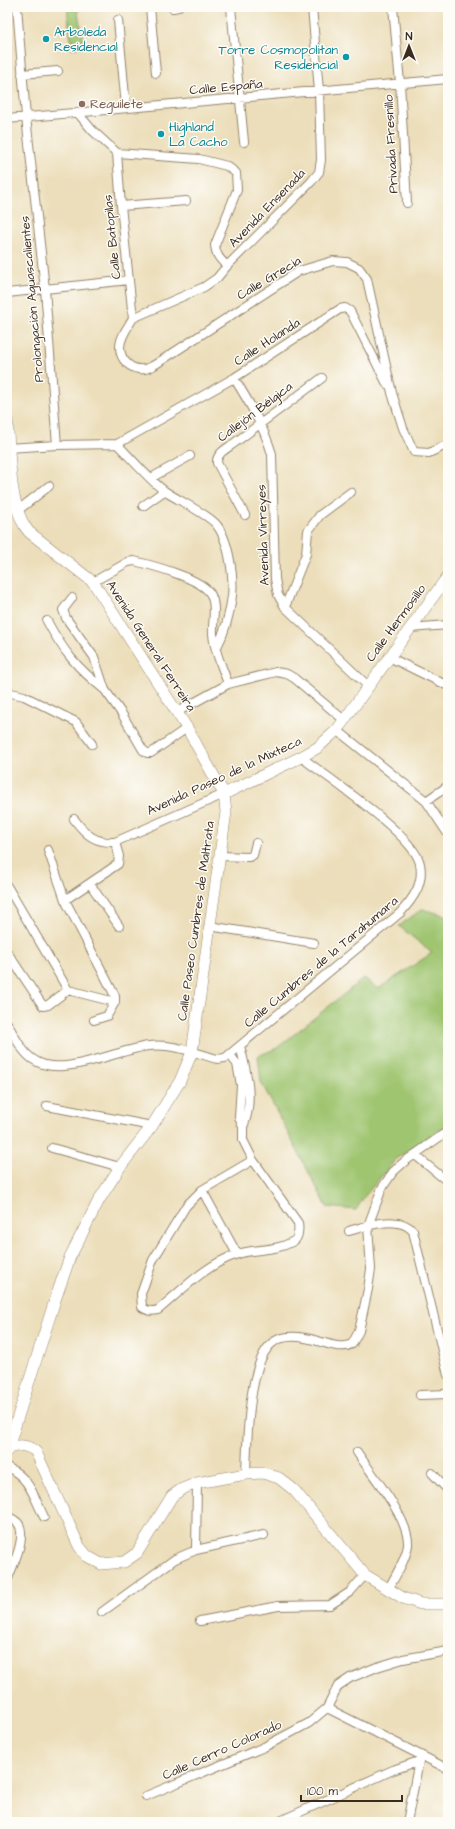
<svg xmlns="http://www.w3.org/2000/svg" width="455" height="1829" font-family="'Architects Daughter',sans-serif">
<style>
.green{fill:#9fc570;stroke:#6d7847}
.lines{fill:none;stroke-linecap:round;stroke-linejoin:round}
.street-casing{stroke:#94846c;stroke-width:10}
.secondary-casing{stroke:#94846c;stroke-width:12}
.street{stroke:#fff;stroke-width:8}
.secondary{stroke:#fff;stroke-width:11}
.culture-dot{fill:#0f9aa8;stroke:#fdfcf7;stroke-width:1.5}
.education-dot{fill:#8d6e63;stroke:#fdfcf7;stroke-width:1.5}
.labels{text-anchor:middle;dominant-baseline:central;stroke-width:3;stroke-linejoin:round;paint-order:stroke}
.culture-label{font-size:13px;fill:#0d838f;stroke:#fdfcf7;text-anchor:start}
.street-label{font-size:13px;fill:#3b2a1e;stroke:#fdfcf7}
.education-label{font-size:13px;fill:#785e54;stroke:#fdfcf7;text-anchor:start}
</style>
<rect width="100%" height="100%" fill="#fdfcf7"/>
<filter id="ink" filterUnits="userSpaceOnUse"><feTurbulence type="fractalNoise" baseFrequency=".025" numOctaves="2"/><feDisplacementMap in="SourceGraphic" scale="8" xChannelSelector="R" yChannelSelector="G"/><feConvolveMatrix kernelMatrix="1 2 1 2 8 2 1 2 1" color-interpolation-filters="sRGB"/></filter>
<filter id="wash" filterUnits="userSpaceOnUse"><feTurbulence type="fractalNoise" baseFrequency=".012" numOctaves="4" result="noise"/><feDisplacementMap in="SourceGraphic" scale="16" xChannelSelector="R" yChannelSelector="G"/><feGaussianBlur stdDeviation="0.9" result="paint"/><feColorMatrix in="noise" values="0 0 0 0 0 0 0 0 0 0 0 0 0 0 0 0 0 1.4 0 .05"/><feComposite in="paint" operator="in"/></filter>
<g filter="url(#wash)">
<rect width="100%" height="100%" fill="#ecdeba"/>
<path class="green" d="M67 7H77L84 46 72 48Z
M422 909 448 916V1041L444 1043 448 1055V1125L397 1158 364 1197 356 1210 327 1207 261 1082 258 1056 277 1048 364 978 378 989 432 953 399 926Z"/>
</g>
<g filter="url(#ink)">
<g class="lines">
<defs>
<path id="street" d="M17 7 26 117 45 289 57 445
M150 7 156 73
M231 7 244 142
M393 7 400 83 407 203
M173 8 178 7
M118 20 126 107
M22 74 58 71
M77 112 92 130 117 153 199 159 227 166 236 173 237 190 215 245C216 256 220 259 227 266
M7 119 448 79
M117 153 121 206 133 318
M121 206 186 201
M448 226V239
M7 293 129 280
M133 318C128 327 120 337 120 347 120 360 131 371 145 369 149 368 153 366 156 364L299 271 333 261 347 262 359 268 367 279 392 393 403 428 414 452 429 453 446 445 448 443
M133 318 204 287 217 278 227 266 311 182 319 172 321 160 319 91 312 7
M234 378C249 402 264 427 272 454L275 579 278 595 285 607 368 686
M117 444 234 378 340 309 345 308 350 311 387 384
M7 448 57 445 117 444C131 458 151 482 166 492 178 500 205 513 215 523 229 538 234 577 232 596 230 613 224 634 216 649
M151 478 190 456
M143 506 164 491
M17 511 49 486
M245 515 217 463C216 454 226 449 233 444L322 378
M93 582 128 562 134 561C151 565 204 579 211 595 217 607 212 622 213 634 214 652 223 668 228 684
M72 598 63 610 66 618 94 657 105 690 122 714 143 750 147 753H151L187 728
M285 607 306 554 308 531 320 515 351 492
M47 621C63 651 77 668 105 690
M410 628 448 625
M389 657 448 686
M7 692 24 696 76 722 92 744
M177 712 228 684 276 672 287 674 294 678 344 720
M337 730 426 801 448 834
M426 801 448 786
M74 819C86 835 95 843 115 842L224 794
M220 856 249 857 253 855 256 843
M90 884 119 926
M7 886 68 990 115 1002V996L65 900 48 850
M65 900 118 864 119 856 115 842
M209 926 314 943
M7 952 43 1006 48 1005 68 990
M94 1020 107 1016 115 1002
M7 1023C14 1035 22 1053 34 1060 61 1079 119 1049 149 1046 171 1043 196 1053 217 1059L225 1058 400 913C413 899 424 884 420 864 415 836 327 777 301 757
M240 1046C247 1072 254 1102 243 1127
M230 1055 237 1064 241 1085 239 1118 243 1127V1140L253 1160 298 1223C299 1230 299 1239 292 1242 274 1252 253 1248 235 1255 206 1265 182 1290 158 1310 151 1312 147 1311 142 1307L141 1294 153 1260 186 1206 202 1190 253 1160
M47 1106 152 1126
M52 1148 120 1167
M415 1155 448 1182
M202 1190 237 1254
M349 1231C366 1226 399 1214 413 1231L448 1375
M420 1395 448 1394
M357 1452C371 1474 410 1519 408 1545 406 1560 395 1576 388 1590
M7 1467C30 1478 33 1495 44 1517
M432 1473 448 1490
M246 1474C247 1443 248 1365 271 1344 280 1336 294 1336 305 1338 320 1340 339 1351 352 1344L359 1331 368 1289 371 1269 368 1226 382 1188 393 1172 404 1162 448 1131
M7 1516C11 1518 15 1520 18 1523 28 1536 12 1567 7 1581
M196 1550 197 1483
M102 1612 175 1559 196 1550 264 1535
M200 1621 278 1606 330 1605 350 1592 365 1575
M327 1708 448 1769
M146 1796 264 1747 309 1723 327 1708 338 1686 350 1678 377 1667 403 1659 448 1651
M278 1822 393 1770 419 1761
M407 1822 420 1756"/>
<path id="secondary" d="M7 418C10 450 8 508 29 532L93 582 187 728 224 794 226 812 192 1052 180 1081 152 1126 120 1167 99 1200 70 1257 55 1300 7 1451
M224 794 301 757 317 748 337 730 448 576
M8 1448C19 1445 27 1444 36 1452L79 1546 87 1556 101 1564 124 1562 137 1553 172 1496 182 1489 197 1483 246 1474 263 1473 279 1478 294 1490 365 1575 403 1598 421 1604H448"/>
</defs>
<use href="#street" class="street-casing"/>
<use href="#secondary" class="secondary-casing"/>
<use href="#street" class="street"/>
<use href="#secondary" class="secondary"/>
</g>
</g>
<g class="culture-dot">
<circle cx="46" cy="39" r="4"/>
<circle cx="346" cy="57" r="4"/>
<circle cx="161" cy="134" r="4"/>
</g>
<circle class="education-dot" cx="82" cy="104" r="4"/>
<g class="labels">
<g class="culture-label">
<text x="54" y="32">Arboleda<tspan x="54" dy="15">Residencial</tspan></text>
<text x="338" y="50" text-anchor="end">Torre Cosmopolitan<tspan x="338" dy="15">Residencial</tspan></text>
<text x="169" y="127">Highland<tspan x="169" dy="15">La Cacho</tspan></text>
</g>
<g class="street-label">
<text transform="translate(226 87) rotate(-5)">Calle España</text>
<text transform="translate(391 144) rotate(-93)">Privada Fresnillo</text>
<text transform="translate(267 208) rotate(-46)">Avenida Ensenada</text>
<text transform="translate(112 237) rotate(-96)">Calle Batopilas</text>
<text transform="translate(269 278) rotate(-31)">Calle Grecia</text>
<text transform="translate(32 299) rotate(-95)">Prolongación Aguascalientes</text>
<text transform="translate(267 342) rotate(-33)">Calle Holanda</text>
<text transform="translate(255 412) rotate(-37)">Callejón Bélgica</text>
<text transform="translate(263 535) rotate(-92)">Avenida Virreyes</text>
<text transform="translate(396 623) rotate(-54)">Calle Hermosillo</text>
<text transform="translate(151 646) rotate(57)">Avenida General Ferreira</text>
<text transform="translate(224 776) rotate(-25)">Avenida Paseo de la Mixteca</text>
<text transform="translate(196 921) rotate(-82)">Calle Paseo Cumbres de Maltrata</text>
<text transform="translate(321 962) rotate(-40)">Calle Cumbres de la Tarahumara</text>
<text transform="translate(222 1750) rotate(-24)">Calle Cerro Colorado</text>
</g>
<g class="education-label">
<text x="90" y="104">Reguilete</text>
</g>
</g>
<rect width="455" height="1829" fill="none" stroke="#fdfcf7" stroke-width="24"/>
<g transform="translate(409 46)" stroke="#fdfcf7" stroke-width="3" paint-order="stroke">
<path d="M0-3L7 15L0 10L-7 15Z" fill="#3b2a1e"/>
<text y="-6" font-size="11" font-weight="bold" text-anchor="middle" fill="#3b2a1e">N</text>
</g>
<path d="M301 1795v6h101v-6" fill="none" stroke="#3b2a1e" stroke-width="2"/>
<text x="307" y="1795" font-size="12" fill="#3b2a1e" stroke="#fdfcf7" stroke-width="3" paint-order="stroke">100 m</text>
</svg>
